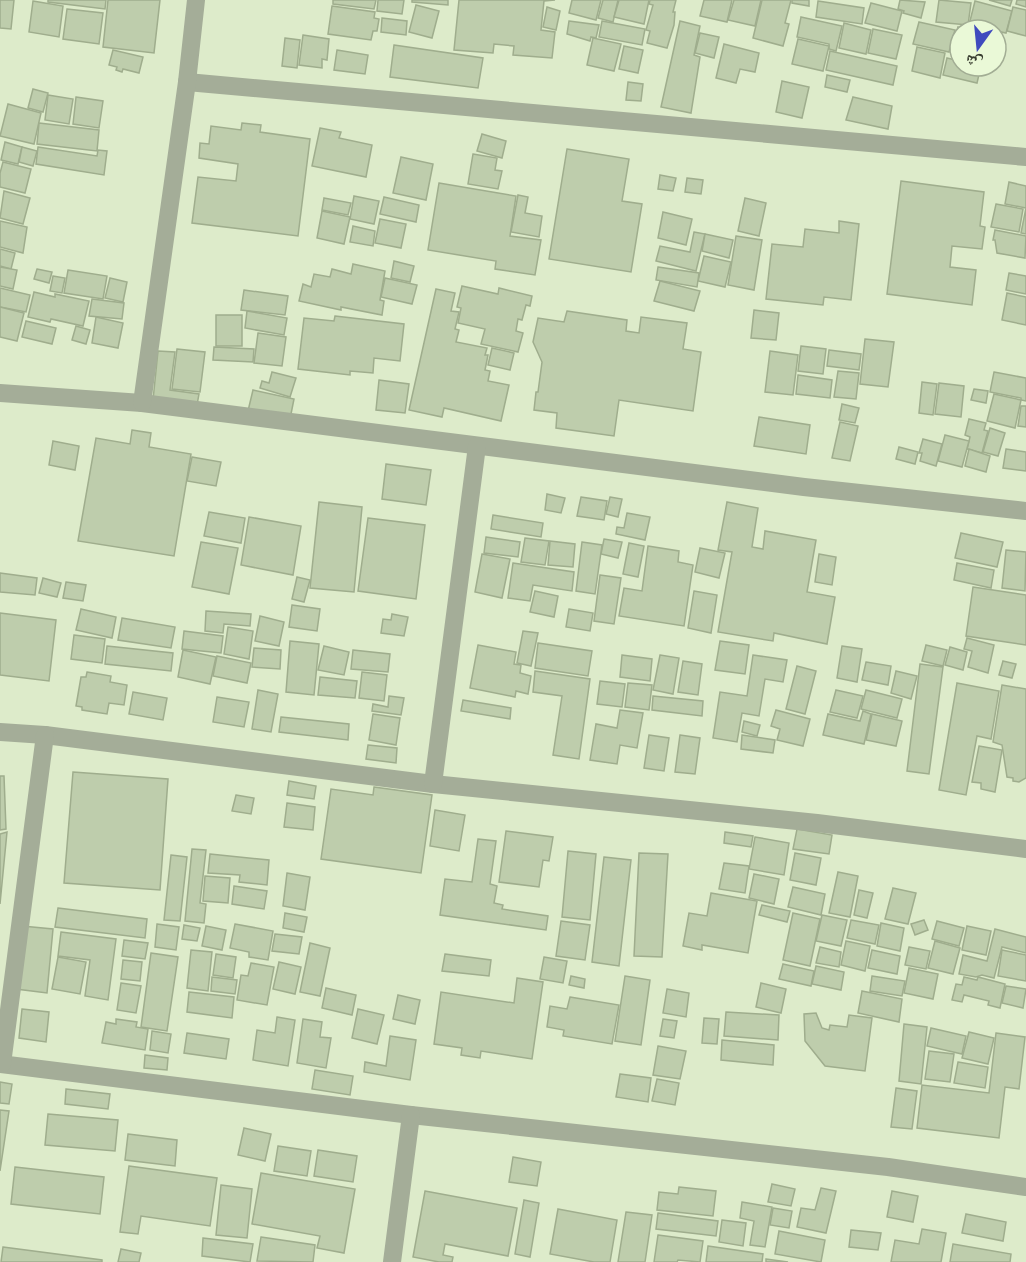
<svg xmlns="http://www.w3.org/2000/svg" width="1026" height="1262" font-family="Arial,'Noto Naskh Arabic',sans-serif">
<rect width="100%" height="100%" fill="#ddebca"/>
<g fill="#becdac" stroke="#9fad8d" stroke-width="1.5">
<path d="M0 0H14L11 29 0 28Z"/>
<path d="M48 0H106L105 9 48 2Z"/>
<path d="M108 0H160L154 53 103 47Z"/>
<path d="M333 0H376L374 9 333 4Z"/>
<path d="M378 0H404L402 14 377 11Z"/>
<path d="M412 0H448V5L412 2Z"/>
<path d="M459 0H555L544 1 541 30 555 32 552 58 513 55 514 46 494 44 493 53 454 50Z"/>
<path d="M572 0H601L596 20 569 13Z"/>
<path d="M603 0H618L613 22 598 18Z"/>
<path d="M619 0H649L644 24 614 17Z"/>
<path d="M650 0H676L673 12H675L674 25 667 48 647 43 650 31 646 30 653 5 649 4Z"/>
<path d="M704 0H732L727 22 700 16Z"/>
<path d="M734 0H761L755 26 728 20Z"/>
<path d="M762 0H791L785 23 789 24 783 46 753 38Z"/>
<path d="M792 0H809V6L792 3Z"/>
<path d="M900 0 925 2 921 18 903 13 904 11 898 9Z"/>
<path d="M939 0 971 3 968 25 936 22Z"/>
<path d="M989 0H1012L1010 6Z"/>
<path d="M1017 0H1026V7L1016 4Z"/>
<path d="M33 1 63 6 59 37 29 32Z"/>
<path d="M818 1 864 8 862 24 816 17Z"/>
<path d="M975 1 1012 11 1006 33 969 25Z"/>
<path d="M871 3 902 11 897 31 865 23Z"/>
<path d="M416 5 439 11 432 38 409 32Z"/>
<path d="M332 6 375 12 374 18 379 19 377 31H373L371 40 328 34Z"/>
<path d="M547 7 560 11 556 30 543 27Z"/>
<path d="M1013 7 1026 10V36L1007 31Z"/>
<path d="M67 9 103 13 99 44 63 39Z"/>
<path d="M801 17 842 26 836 51 829 49V44L797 37Z"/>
<path d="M382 18 407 21 406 35 381 32Z"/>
<path d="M569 21 599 25 596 38 591 37 590 41 567 34Z"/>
<path d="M602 21 645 29 642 45 599 37Z"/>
<path d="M680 21 700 26 694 55 700 57 691 113 661 107Z"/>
<path d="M919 22 955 30 949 52 913 44Z"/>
<path d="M844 23 871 30 866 54 839 48Z"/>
<path d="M958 27 972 30H960V56L951 54Z"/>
<path d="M873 29 902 35 896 59 868 53Z"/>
<path d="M700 33 719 37 714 58 695 53Z"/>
<path d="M303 35 329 39 327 60 322 59V68L299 65Z"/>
<path d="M285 38 300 40 297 68 282 66Z"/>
<path d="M593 38 621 44 614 71 587 65Z"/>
<path d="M798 39 829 46 823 71 792 64Z"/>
<path d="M724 44 759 53 755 72 740 69 736 83 716 78Z"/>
<path d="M394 45 483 58 478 88 390 77Z"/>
<path d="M624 46 643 50 638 73 619 69Z"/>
<path d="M917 47 945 53 940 78 912 71Z"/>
<path d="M113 50 143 57 139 73 123 69 122 72 116 70 117 67 109 65Z"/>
<path d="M337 50 368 55 365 74 334 70Z"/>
<path d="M830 51 897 66 893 85 826 70Z"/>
<path d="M947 58 960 61V66H981L977 83 943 75Z"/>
<path d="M827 75 850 80 847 92 825 87Z"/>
<path d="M782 81 809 87 802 118 776 112Z"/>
<path d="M628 82 643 84 641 101 626 100Z"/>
<path d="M33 89 48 93 43 112 28 108Z"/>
<path d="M48 95 73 99 69 124 45 120Z"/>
<path d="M76 97 103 101 99 128 73 124Z"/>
<path d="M853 97 892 106 888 129 846 120Z"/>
<path d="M8 104 41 113 34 144 0 136Z"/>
<path d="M39 123 99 130 97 151 37 144Z"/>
<path d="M242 123 261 125 260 132 310 139 298 236 192 223 198 177 236 181 238 164 199 158 200 143 209 144 211 126 241 130Z"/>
<path d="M320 128 341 132 339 138 372 145 366 177 312 166Z"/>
<path d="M482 134 506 141 502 158 477 151Z"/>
<path d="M5 142 22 147 18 164 1 160Z"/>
<path d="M22 147 37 151 33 166 19 162Z"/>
<path d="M38 147 97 156 98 150 107 151 104 175 36 164Z"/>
<path d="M567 149 629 159 622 201 642 204 631 272 549 259Z"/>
<path d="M473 154 497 158 495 170 502 171 498 189 468 184Z"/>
<path d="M401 157 433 164 426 200 393 193Z"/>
<path d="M3 162 31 169 25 193 0 187V173Z"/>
<path d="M660 175 676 178 673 191 658 189Z"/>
<path d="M687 178 703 180 701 194 685 192Z"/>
<path d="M901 181 984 192 980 226 985 227 982 249 952 246 950 267 976 270 972 305 887 294Z"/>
<path d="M1009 182 1026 186V234L1021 233 1026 208 1005 204Z"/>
<path d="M439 183 516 196 510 236 541 240 535 275 495 269 496 261 428 250Z"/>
<path d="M4 191 30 198 23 224 0 218Z"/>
<path d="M518 195 528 197 525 213 542 216 539 237 511 232Z"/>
<path d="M354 196 379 201 374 224 350 219Z"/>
<path d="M384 197 419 205 416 222 380 214Z"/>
<path d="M324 198 351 203 348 215 322 210Z"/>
<path d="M745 198 766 203 759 236 738 231Z"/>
<path d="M996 204 1023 209 1019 232 991 227Z"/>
<path d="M322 211 350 217 344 244 317 238Z"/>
<path d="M663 212 692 219 686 245 658 238Z"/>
<path d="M380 219 406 224 401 248 375 243Z"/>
<path d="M0 221 27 227 23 253 0 247Z"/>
<path d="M839 221 859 224 851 300 824 297 823 305 766 299 772 244 803 247 805 229 839 233Z"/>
<path d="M353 226 375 231 373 246 350 242Z"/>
<path d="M995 230 1026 236 1025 258 997 253 995 240H993Z"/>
<path d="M694 232 705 234 696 271 656 261 660 246 690 252Z"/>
<path d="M705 234 733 240 729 258 702 251Z"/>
<path d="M736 236 762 240 754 290 728 285Z"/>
<path d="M0 249 15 253 11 269 0 266Z"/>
<path d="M704 256 731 262 725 287 698 281Z"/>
<path d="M394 261 414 266 410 282 391 278Z"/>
<path d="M353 264 385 271 380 300 384 301 382 315 341 307V310L299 301 303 284 311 287 314 274 330 277 332 269 351 274Z"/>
<path d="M0 267 17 270 13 289 0 286Z"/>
<path d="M658 267 699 273 697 287 656 280Z"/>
<path d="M37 269 52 272 49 283 34 279Z"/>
<path d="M68 270 107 276 103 299 64 293Z"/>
<path d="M1009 273 1026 276V294L1006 290Z"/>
<path d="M53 276 65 278 62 293 50 291Z"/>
<path d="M110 278 127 282 123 302 105 298Z"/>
<path d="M385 278 417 285 412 304 381 297Z"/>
<path d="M660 281 700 291 694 311 654 301Z"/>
<path d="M462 286 498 294 499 288 532 296 530 306 526 305 522 320 518 319 516 331 523 333 518 352 481 344 485 329 458 323 461 308 457 307Z"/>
<path d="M0 288 30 295 26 312 0 307Z"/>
<path d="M436 289 455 293 451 311 459 312 455 329 459 330 456 342 487 348 485 355H488L485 370 490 371 488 381 509 385 501 421 444 408 442 417 409 410Z"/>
<path d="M244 290 288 296 285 315 241 310Z"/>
<path d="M34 292 55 297V294L89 301 83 326 51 319 50 322 28 317Z"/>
<path d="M1007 293 1026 297V325L1002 320Z"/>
<path d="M92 299 124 303 122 319 89 316Z"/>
<path d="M0 307 24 313 17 341 0 337Z"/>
<path d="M754 310 779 313 776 340 751 338Z"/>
<path d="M247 311 287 318 284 335 245 328Z"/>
<path d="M567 311 627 320 626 331 639 333 641 317 687 323 683 349 701 352 693 411 619 400 614 436 556 428 557 413 534 410 536 392H538L542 362 533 342 538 318 564 322Z"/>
<rect x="216" y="315" width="26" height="31"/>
<path d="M335 316 404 324 400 361 374 358 373 373 350 371V375L298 369 304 318 334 321Z"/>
<path d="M96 317 123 323 118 348 92 343Z"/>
<path d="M26 321 56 328 52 344 22 337Z"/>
<path d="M76 326 90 330 86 344 72 340Z"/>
<path d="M258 333 286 337 282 366 254 363Z"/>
<path d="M865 339 894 342 888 387 860 384Z"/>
<path d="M801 346 826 349 823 374 798 371Z"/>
<path d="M214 347 254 349 253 362 213 360Z"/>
<path d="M492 348 514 353 510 370 488 365Z"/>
<path d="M177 349 205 352 200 392 172 389Z"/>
<path d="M829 350 861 354 859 370 827 366Z"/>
<path d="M158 351 175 352 170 390 199 394 197 405 153 400Z"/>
<path d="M770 351 798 355 793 395 765 392Z"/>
<path d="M838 371 859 373 856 399 834 397Z"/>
<path d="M272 372 296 378 290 397 260 388 262 381 269 383Z"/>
<path d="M994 372 1026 378V401L1021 400V398L990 392Z"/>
<path d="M798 375 832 380 830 398 796 394Z"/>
<path d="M379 380 409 384 405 413 376 410Z"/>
<path d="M922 382 937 384 933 415 919 413Z"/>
<path d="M939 383 964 386 961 417 935 414Z"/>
<path d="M974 389 988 391 986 403 971 400Z"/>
<path d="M253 390 294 399 290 419 248 411Z"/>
<path d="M994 394 1021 400 1015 428 987 421Z"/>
<path d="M842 404 859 408 855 423 839 420Z"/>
<path d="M1021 406H1026V427L1018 426Z"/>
<path d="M759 417 810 425 806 454 754 446Z"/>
<path d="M969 419 986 423 984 430 988 431 982 453 967 449 970 437 965 435Z"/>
<path d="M840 422 858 426 850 461 832 458Z"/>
<path d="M990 428 1005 433 998 456 983 452Z"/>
<path d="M132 430 151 433 149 447 191 454 174 556 78 541 96 438 130 444Z"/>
<path d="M945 435 969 441 962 467 938 461Z"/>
<path d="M923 439 942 444 936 466 920 461 922 453H919Z"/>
<path d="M53 441 79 446 75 470 49 465Z"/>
<path d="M899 447 918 452 915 464 896 459Z"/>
<path d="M969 449 990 456 986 472 965 466Z"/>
<path d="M1006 449 1026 452V471L1003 468Z"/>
<path d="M192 457 221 462 216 486 187 481Z"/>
<path d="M386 464 431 470 426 505 382 499Z"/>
<path d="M547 494 565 498 561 513 545 510Z"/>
<path d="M581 497 607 501 604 520 577 516Z"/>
<path d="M610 497 622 499 618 517 606 514Z"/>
<path d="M319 502 362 507 354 592 310 588Z"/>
<path d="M727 502 758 508 752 547 763 549 765 531 816 540 807 592 835 597 827 644 774 633 773 641 718 632 732 552 718 550Z"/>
<path d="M209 512 245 518 241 543 204 536Z"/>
<path d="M627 513 650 517 645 540 616 534 617 527 624 528Z"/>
<path d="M493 515 543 523 541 537 491 529Z"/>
<path d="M249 517 301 526 293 575 241 565Z"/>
<path d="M368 518 425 525 416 599 358 591Z"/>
<path d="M961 533 1003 542 997 567 955 558Z"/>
<path d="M486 537 520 542 518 557 484 553Z"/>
<path d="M525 538 549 541 545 565 521 562Z"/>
<path d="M604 539 622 542 618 558 601 554Z"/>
<path d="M550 541 575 544 573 567 548 565Z"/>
<path d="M201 542 238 548 229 594 192 587Z"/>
<path d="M582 542 602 545 595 594 576 591Z"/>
<path d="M629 543 644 546 638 577 623 574Z"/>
<path d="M648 546 679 551 678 562 693 565 684 626 619 616 624 588 642 591Z"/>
<path d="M700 548 725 553 719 578 695 572Z"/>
<path d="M1006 550 1026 552 1025 591 1002 588Z"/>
<path d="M482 554 510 559 502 598 475 592Z"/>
<path d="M819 554 836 557 832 585 815 582Z"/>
<path d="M513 563 574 572 572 591 533 585 530 601 508 598Z"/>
<path d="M957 563 994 570 991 588 954 580Z"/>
<path d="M0 573 37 578 35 595 0 592Z"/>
<path d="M600 575 621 578 614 624 594 621Z"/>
<path d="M297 577 310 580 304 602 292 599Z"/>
<path d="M43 578 61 583 57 597 39 593Z"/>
<path d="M66 582 86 585 83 601 63 598Z"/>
<path d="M973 587 1026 595V645L966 636Z"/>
<path d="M535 591 558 596 554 617 530 612Z"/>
<path d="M694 591 717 595 711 633 688 628Z"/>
<path d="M292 605 320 609 317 631 289 627Z"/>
<path d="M81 609 116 617 112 638 76 630Z"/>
<path d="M569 609 593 613 590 631 566 627Z"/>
<path d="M206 611 251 614 250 626 224 624 223 633 205 631Z"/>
<path d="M0 613 56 620 49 681 0 675Z"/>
<path d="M392 614 408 617 404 636 381 633 383 619 391 620Z"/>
<path d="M260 616 284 622 279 646 255 641Z"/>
<path d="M122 618 175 627 171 648 118 640Z"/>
<path d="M228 627 253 631 249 659 224 654Z"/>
<path d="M184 631 223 636 221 653 182 649Z"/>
<path d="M523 631 538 633 531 666 517 663Z"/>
<path d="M74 635 105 639 102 663 71 659Z"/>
<path d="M967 638 994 645 988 673 968 667 972 651 964 649Z"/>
<path d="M290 641 319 644 314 695 286 692Z"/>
<path d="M720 641 749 645 745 674 715 670Z"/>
<path d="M538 643 592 651 588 676 535 668Z"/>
<path d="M478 645 516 652 514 664 521 665 520 673 531 676 528 694 516 691 515 697 470 688Z"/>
<path d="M926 645 947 650 943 666 922 661Z"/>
<path d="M107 646 173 653 171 671 105 664Z"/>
<path d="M324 646 349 652 344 675 318 670Z"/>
<path d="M842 646 862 649 857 682 837 678Z"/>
<path d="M950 647 967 652 963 670 945 665Z"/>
<path d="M254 648 281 650 280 669 252 667Z"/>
<path d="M183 650 216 657 210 684 178 677Z"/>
<path d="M353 650 390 654 388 672 351 669Z"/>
<path d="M622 655 652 659 650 681 620 677Z"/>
<path d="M660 655 679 658 673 694 653 690Z"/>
<path d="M753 655 787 660 783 682 765 679 759 716 742 713 737 742 713 738 720 692 747 696Z"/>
<path d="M217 656 251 663 247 683 213 676Z"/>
<path d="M683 661 702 664 698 695 678 692Z"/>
<path d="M1003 661 1016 664 1012 678 999 675Z"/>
<path d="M866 662 891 666 888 685 862 680Z"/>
<path d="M920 664 943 667 929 774 907 771Z"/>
<path d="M797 666 816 671 805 714 786 709Z"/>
<path d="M535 671 590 679 579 759 553 755 562 696 533 692Z"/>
<path d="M896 671 917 676 911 699 891 693Z"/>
<path d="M87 672 111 676 110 682 127 685 124 705 109 703 107 714 82 710V707L76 706 81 677H86Z"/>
<path d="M362 672 387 675 384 701 359 698Z"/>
<path d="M320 677 357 681 355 698 318 695Z"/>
<path d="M600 681 625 684 622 707 597 704Z"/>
<path d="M628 683 652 685 649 710 625 707Z"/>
<path d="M957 683 999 691 991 739 977 736 966 795 939 790Z"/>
<path d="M1002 685 1026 689V778L1019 782 1013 781V778L1007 777 1002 745 993 742Z"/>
<path d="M258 690 278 694 271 732 252 729Z"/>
<path d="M836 690 863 696 857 718 830 712Z"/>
<path d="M866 690 902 699 897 718 861 709Z"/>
<path d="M133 692 167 698 163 720 129 714Z"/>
<path d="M389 696 404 698 401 715 372 711 373 704 388 707Z"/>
<path d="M653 696 703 701 702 716 652 710Z"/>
<path d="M217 697 249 702 244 727 213 722Z"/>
<path d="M463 700 511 708 510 719 461 711Z"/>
<path d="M620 710 643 713 637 748 620 745 617 764 590 760 596 724 617 728Z"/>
<path d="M776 710 810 719 803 746 777 740 780 729 771 726Z"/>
<path d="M863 711 871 714 864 744 823 735 828 714 860 721Z"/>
<path d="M373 714 400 718 396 745 369 740Z"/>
<path d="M872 714 902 721 896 746 866 740Z"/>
<path d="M281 717 349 724 348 740 279 732Z"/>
<path d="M744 721 760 725 757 736 742 732Z"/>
<path d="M649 735 669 738 664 771 644 768Z"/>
<path d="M680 735 700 738 695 774 675 772Z"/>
<path d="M742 735 775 740 773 753 741 749Z"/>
<path d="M368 745 397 748 396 763 366 759Z"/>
<path d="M979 746 1002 750 995 792 981 789V783L972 782Z"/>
<path d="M73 772 168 779 160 890 64 883Z"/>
<path d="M0 776H4L6 829 0 830Z"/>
<path d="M289 781 316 786 314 799 287 795Z"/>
<path d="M374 787 432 795 421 873 321 859 331 789 373 795Z"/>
<path d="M236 795 254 798 251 814 232 811Z"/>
<path d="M287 803 315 807 313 830 284 827Z"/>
<path d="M435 810 465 815 459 851 430 846Z"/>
<path d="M797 829 832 835 829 854 793 849Z"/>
<path d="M506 831 553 837 549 861 543 860 539 887 499 882Z"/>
<path d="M7 832 0 904V834Z"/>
<path d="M725 832 753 836 751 847 724 843Z"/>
<path d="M755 837 789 843 784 875 749 869Z"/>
<path d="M478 839 496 841 490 884 497 886 494 903 503 905 502 909 548 916 546 930 440 915 445 879 472 882Z"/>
<path d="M192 849 206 850 200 903 206 904 204 923 185 921Z"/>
<path d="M568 851 596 854 590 920 562 917Z"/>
<path d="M639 853 668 854 662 957 634 956Z"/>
<path d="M795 853 821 858 816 885 790 880Z"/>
<path d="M210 854 269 860 267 885 239 882 240 875 208 873Z"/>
<path d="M171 855 187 857 180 921 164 920Z"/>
<path d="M604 857 631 860 619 966 592 962Z"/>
<path d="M724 863 749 866 745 893 719 889Z"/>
<path d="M838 872 858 876 850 917 829 913Z"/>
<path d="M287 873 310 877 305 910 283 906Z"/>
<path d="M754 874 779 879 774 904 749 898Z"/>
<path d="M205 876 230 878 228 903 203 901Z"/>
<path d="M234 886 267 891 264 909 232 904Z"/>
<path d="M793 887 825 894 821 915 788 907Z"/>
<path d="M893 888 916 893 908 924 885 919Z"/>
<path d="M859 890 873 893 867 918 854 915Z"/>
<path d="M711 893 757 901 748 953 702 945V950L683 946 689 913 707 916Z"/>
<path d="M762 905 790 911 787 922 759 915Z"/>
<path d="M58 908 147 919 145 938 55 927Z"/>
<path d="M285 913 307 917 304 932 283 928Z"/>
<path d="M793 913 820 919 810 966 783 960Z"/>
<path d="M822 915 847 920 841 946 816 941Z"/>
<path d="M851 920 879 925 875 944 847 938Z"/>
<path d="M924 920 928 930 915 935 911 924Z"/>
<path d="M561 921 590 925 585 960 556 956Z"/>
<path d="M937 921 964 928 959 946 932 939Z"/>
<path d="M881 923 904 928 900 951 877 946Z"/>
<path d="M157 924 179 927 176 950 155 947Z"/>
<path d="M235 924 273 931 268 960 249 957V952L230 948Z"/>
<path d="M184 925 200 928 197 941 182 939Z"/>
<path d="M22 926 53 929 47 993 16 989Z"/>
<path d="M206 926 226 930 222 950 202 946Z"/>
<path d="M967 926 991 931 986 955 962 950Z"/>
<path d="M995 929 1026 937V953L1002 947 994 978 982 975 976 977 959 974 963 955 987 961Z"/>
<path d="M61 932 116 939 108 1000 85 996 90 960 58 956Z"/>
<path d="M275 934 302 937 299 954 272 951Z"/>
<path d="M124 940 148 943 145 959 122 956Z"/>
<path d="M846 941 870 946 865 971 841 965Z"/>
<path d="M935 941 960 948 953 974 928 968Z"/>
<path d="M310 943 330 948 320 996 300 992Z"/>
<path d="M820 947 841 952 839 967 816 963Z"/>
<path d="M909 947 930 951 926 969 905 965Z"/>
<path d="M191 950 212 952 208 991 187 988Z"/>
<path d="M872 950 900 956 897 974 868 968Z"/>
<path d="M1002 950 1026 955V981L998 976Z"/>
<path d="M151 953 178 957 167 1031 141 1027Z"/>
<path d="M216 954 236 957 233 978 213 975Z"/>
<path d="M445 954 491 960 489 976 442 971Z"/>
<path d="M58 957 86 962 80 994 52 989Z"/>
<path d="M544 957 567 961 563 983 540 979Z"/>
<path d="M123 960 142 962 140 981 121 979Z"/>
<path d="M279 962 301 967 295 994 273 989Z"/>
<path d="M251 963 274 967 267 1005 237 1000 241 975 248 976Z"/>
<path d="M783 964 814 971 811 986 779 979Z"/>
<path d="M816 966 844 972 841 990 812 984Z"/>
<path d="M909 968 938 974 933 999 904 993Z"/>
<path d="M571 976 585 979 584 988 569 985Z"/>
<path d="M625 976 650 980 641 1045 615 1041Z"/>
<path d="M872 976 905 981 902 996 870 991Z"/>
<path d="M212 977 237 980 235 994 211 991Z"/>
<path d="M964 977 977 980 978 977 1005 984 1000 1008 988 1005 989 1001 964 995 962 1002 952 1000 956 984 962 985Z"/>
<path d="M517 978 543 982 532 1059 481 1051 480 1058 461 1055 462 1048 434 1044 441 992 514 1003Z"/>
<path d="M121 983 141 986 136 1013 117 1010Z"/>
<path d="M761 983 786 989 781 1013 756 1007Z"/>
<path d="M1006 986 1026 989 1023 1008 1002 1003Z"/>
<path d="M326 988 356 995 352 1015 322 1008Z"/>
<path d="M667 989 689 993 686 1017 663 1013Z"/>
<path d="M862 991 902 999 899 1022 858 1013Z"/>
<path d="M189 992 234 997 232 1018 187 1012Z"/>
<path d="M398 995 420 1000 415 1024 393 1019Z"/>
<path d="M570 997 619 1005 612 1044 563 1036 564 1030 547 1027 550 1006 567 1009Z"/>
<path d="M22 1009 49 1012 46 1042 19 1038Z"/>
<path d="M358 1009 384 1015 377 1044 352 1038Z"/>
<path d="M726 1012 779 1015 778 1040 724 1036Z"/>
<path d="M816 1013 822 1028 829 1030 830 1025 847 1027 849 1015 872 1018 865 1071 825 1066 805 1041 804 1014Z"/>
<path d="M277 1017 295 1020 288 1066 253 1060 257 1030 275 1033Z"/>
<path d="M704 1018 719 1019 717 1044 702 1043Z"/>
<path d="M116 1019 137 1022 136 1027 148 1029 145 1050 102 1043 106 1022 116 1024Z"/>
<path d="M303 1019 322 1022 320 1037 331 1038 326 1068 297 1063Z"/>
<path d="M663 1019 677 1021 674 1038 660 1036Z"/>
<path d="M904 1024 927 1027 921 1084 899 1081Z"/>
<path d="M931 1028 966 1036 962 1054 927 1046Z"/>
<path d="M152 1031 171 1034 168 1053 150 1050Z"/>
<path d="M969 1032 994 1038 988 1064 962 1058Z"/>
<path d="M187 1033 229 1039 226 1059 184 1053Z"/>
<path d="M996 1033 1025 1037 1019 1089 1005 1087 999 1138 917 1128 922 1085 989 1093Z"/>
<path d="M390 1036 416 1040 410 1080 364 1072 365 1062 386 1066Z"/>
<path d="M722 1040 774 1045 773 1065 721 1060Z"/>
<path d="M658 1046 686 1051 680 1079 653 1075Z"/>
<path d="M929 1051 954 1054 950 1082 925 1079Z"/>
<path d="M145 1055 168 1058 167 1070 144 1068Z"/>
<path d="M958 1062 988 1067 985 1088 954 1083Z"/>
<path d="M315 1070 353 1076 350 1095 312 1089Z"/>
<path d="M620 1074 651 1078 648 1102 616 1097Z"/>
<path d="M657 1079 679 1083 675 1105 652 1101Z"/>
<path d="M0 1082 12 1084 9 1104 0 1103Z"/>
<path d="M896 1088 917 1091 912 1129 891 1127Z"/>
<path d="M66 1089 110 1094 108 1109 65 1104Z"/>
<path d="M0 1110 9 1111 0 1171Z"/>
<path d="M48 1114 118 1120 115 1151 45 1145Z"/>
<path d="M244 1128 271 1134 265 1161 238 1155Z"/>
<path d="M128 1134 177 1140 175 1166 125 1160Z"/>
<path d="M278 1146 311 1151 307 1176 274 1171Z"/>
<path d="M318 1150 357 1156 353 1182 314 1176Z"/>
<path d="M513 1157 541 1162 537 1186 509 1182Z"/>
<path d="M129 1166 217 1178 210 1226 141 1216 138 1234 120 1232Z"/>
<path d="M15 1167 104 1177 100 1214 11 1204Z"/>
<path d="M261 1173 355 1189 344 1253 317 1248 320 1236 252 1224Z"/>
<path d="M772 1184 795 1189 791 1206 768 1202Z"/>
<path d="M221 1185 252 1189 247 1238 216 1235Z"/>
<path d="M679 1187 716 1191 713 1216 657 1210 659 1192 678 1194Z"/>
<path d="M821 1188 836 1191 826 1233 797 1227 801 1208 815 1210Z"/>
<path d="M425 1191 517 1208 508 1256 445 1244 443 1255 453 1257 452 1262H439L413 1257Z"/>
<path d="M892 1191 918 1196 913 1222 887 1217Z"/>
<path d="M524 1200 539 1203 530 1257 515 1254Z"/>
<path d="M742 1202 772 1207 765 1247 750 1245 754 1221 740 1218Z"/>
<path d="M773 1208 792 1211 789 1228 770 1225Z"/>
<path d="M558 1209 617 1220 610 1262H594L550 1254Z"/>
<path d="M626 1212 652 1215 645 1262H618Z"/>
<path d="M658 1213 718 1221 716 1236 656 1229Z"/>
<path d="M966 1214 1006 1222 1003 1241 962 1233Z"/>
<path d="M722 1220 746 1223 743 1246 719 1242Z"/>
<path d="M922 1229 946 1233 941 1262H891L895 1240 919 1244Z"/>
<path d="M851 1230 881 1233 878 1250 849 1247Z"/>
<path d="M779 1231 825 1240 821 1262 775 1254Z"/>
<path d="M658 1235 703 1241 700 1262 678 1260 677 1262H654Z"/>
<path d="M261 1237 315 1245 313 1262 257 1261Z"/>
<path d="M203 1238 253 1244 250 1262 202 1256Z"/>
<path d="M953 1244 1011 1254 1010 1262H950Z"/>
<path d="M708 1246 763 1254 762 1262H706Z"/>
<path d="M3 1247 102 1260V1262H1Z"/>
<path d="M121 1249 141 1253 139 1262H118Z"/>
<path d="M766 1259 788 1262H766Z"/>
</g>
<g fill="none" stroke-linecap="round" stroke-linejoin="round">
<g stroke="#a4ad98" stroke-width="18">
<path d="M187 82 1026 157"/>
<path d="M0 393 142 403 804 487 1026 511"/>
<path d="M142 403 187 82 196 0"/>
<path d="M0 732 45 735 433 784 817 823 1026 849"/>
<path d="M433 784 477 446"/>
<path d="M0 1064 411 1115 888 1167 1026 1187"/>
<path d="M2 1064 45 735"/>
<path d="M392 1262 411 1115"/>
</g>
</g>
<g transform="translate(978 48) rotate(195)"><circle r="28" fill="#eaf9d7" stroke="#a2ad94" stroke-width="1.5"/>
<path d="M0-4.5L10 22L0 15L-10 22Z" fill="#3f4abe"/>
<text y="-9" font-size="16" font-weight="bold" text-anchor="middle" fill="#373c2f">ش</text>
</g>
</svg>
